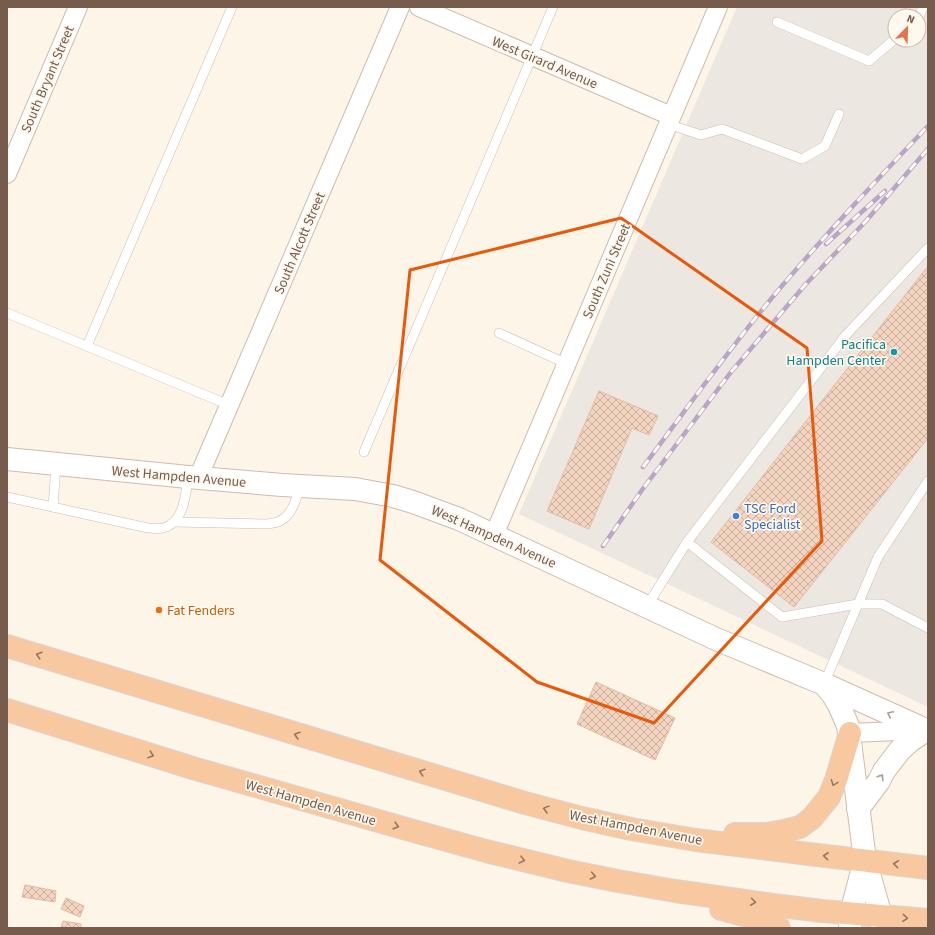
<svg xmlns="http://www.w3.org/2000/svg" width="935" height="935" font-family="'Source Sans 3',sans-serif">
<defs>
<pattern id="building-cross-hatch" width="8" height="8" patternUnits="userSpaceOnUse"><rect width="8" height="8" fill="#f2d4c0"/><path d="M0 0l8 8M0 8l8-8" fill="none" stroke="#c9af9e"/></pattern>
</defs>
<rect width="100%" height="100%" fill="#fcf5e8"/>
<path fill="#ede7e1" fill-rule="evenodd" d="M737 7H928V707L519 514ZM895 16H919V40H895Z"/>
<g fill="url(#building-cross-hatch)" stroke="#e4baa0">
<path d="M928 266V438L794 607 711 542Z"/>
<path d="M599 391 658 416 649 435 632 428 589 529 547 511Z"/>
<path d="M596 682 675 718 655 760 577 724Z"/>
<path d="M25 885 56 891 55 902 22 897Z"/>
<path d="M66 898 84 906 80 917 61 909Z"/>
<path d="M63 921 81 924V928H61Z"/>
</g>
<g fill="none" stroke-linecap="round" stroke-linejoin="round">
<defs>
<g id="service">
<path d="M919 17 923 7"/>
<path d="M777 22 869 61 895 39"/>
<path d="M668 124 701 135 722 129 802 159 825 146 839 114"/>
<path d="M7 313 229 405"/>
<path d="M499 333 567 364"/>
<path d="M87 346 232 7"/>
<path d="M364 452 553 7"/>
<path d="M7 497 148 528C152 528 159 529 163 528 184 523 186 494 188 477"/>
<path d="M53 507 56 464"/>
<path d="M175 522 267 524C271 523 277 523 280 521 293 514 296 499 300 486"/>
<path d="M687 542 782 617 858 604H882L928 628"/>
<path d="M647 606 687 542 846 335 928 248"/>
<path d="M824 684 878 557 928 481"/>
</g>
<g id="minor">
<path d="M419 7 671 116"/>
<path d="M7 174 78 7"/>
<path d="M198 478 400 7"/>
<path d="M494 535 718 7"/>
<path d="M850 733 925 730"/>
</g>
<g id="tertiary">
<path d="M7 459 188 477 282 485 355 489 393 496 413 502 459 519 716 639 824 684 926 730"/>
<path d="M824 684 833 695 839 705 848 726 865 860 881 916 882 928"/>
<path d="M858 809 879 781 884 771 900 750 910 741 926 730"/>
<path d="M850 928 851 913 865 860"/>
</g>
<g id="trunk">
<path d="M7 646 439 777 525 803 582 818 631 829 696 840 809 854 928 868"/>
<path d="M7 710 196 769 403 828 486 851 568 871 618 881 675 891 773 905 822 911 928 920"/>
<path d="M735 834H766L784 831 800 827 812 818 829 797 836 780 850 733"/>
<path d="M721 909 747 916 779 928"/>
</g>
</defs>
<use href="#service" stroke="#cebcae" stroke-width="10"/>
<use href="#minor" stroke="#cebcae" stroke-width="20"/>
<use href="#tertiary" stroke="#cebcae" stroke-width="24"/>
<use href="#trunk" stroke="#dcd4d0" stroke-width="24"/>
<use href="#service" stroke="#fff" stroke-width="9"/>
<use href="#minor" stroke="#fff" stroke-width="18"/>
<use href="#tertiary" stroke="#fff" stroke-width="22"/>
<use href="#trunk" stroke="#f8c8a0" stroke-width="22"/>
<defs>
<g id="rail">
<path d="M826 244 885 191"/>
<path d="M643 467C685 411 726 353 771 299 821 239 874 183 928 126"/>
<path d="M603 546 642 490 731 372 805 285 866 221 920 158 928 149"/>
</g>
</defs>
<use href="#rail" stroke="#b8a5c7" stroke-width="4.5"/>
<use href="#rail" stroke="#fff8ee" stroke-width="3" stroke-dasharray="9" stroke-linecap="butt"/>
</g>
<defs><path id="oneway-chevron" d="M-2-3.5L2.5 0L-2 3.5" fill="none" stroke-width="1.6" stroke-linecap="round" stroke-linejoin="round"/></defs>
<g stroke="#977661">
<use href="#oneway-chevron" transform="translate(39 655) rotate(-163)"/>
<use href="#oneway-chevron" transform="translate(297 735) rotate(-163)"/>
<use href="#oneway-chevron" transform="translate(151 755) rotate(18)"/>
<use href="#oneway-chevron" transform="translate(422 772) rotate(-163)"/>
<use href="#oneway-chevron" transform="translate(834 783) rotate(111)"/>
<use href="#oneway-chevron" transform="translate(546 809) rotate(-165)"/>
<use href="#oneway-chevron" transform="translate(396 826) rotate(16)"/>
<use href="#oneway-chevron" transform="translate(826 856) rotate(-174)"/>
<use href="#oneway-chevron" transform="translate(522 860) rotate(14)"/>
<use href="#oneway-chevron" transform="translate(896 864) rotate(-174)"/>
<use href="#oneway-chevron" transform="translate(593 876) rotate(11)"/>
<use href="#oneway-chevron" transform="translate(753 902) rotate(8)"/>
<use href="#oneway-chevron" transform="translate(905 918) rotate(5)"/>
</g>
<g stroke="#ad9d94">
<use href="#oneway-chevron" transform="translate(890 714) rotate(-155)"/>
<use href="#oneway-chevron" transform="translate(881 777) rotate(-58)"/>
</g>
<path fill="none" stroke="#e8590c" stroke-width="3" stroke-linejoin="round" d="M621 218 807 348 822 541 654 723 537 682 380 560 410 270Z"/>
<circle fill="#0f9aa8" stroke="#fff8ee" stroke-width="1.5" cx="894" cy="352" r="4"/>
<circle fill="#3f7fe0" stroke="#fff8ee" stroke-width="1.5" cx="736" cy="516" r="4"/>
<circle fill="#e8710a" stroke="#fff8ee" stroke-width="1.5" cx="159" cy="610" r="4"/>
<g text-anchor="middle" stroke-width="3.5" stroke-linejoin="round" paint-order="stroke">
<g font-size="14" fill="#775b4c" stroke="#fff8ee">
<text transform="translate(545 62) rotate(23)" y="5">West Girard Avenue</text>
<text transform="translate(47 79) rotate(-67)" y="5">South Bryant Street</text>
<text transform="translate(299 243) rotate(-67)" y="5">South Alcott Street</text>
<text transform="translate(606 271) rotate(-67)" y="5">South Zuni Street</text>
<text transform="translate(179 476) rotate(5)" y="5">West Hampden Avenue</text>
<text transform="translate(494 536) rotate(24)" y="5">West Hampden Avenue</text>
<text transform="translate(311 802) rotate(16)" y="5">West Hampden Avenue</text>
<text transform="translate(636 827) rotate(11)" y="5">West Hampden Avenue</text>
</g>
<g font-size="14" fill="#0d838f" stroke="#fff8ee" text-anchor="end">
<text x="886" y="349">Pacifica<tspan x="886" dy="16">Hampden Center</tspan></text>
</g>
<g font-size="14" fill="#366cbe" stroke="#fff8ee" text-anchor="start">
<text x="744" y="513">TSC Ford<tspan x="744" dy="16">Specialist</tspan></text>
</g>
<g font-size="14" fill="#c56008" stroke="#fff8ee" text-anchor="start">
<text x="167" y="615">Fat Fenders</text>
</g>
</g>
<rect width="935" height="935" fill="none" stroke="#775b4c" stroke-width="16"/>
<g transform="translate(907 28) rotate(23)"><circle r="19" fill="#fff8ee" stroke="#c9b9ad"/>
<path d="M0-3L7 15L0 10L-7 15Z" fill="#e5714f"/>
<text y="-6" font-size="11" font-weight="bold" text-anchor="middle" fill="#775b4c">N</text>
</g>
</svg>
